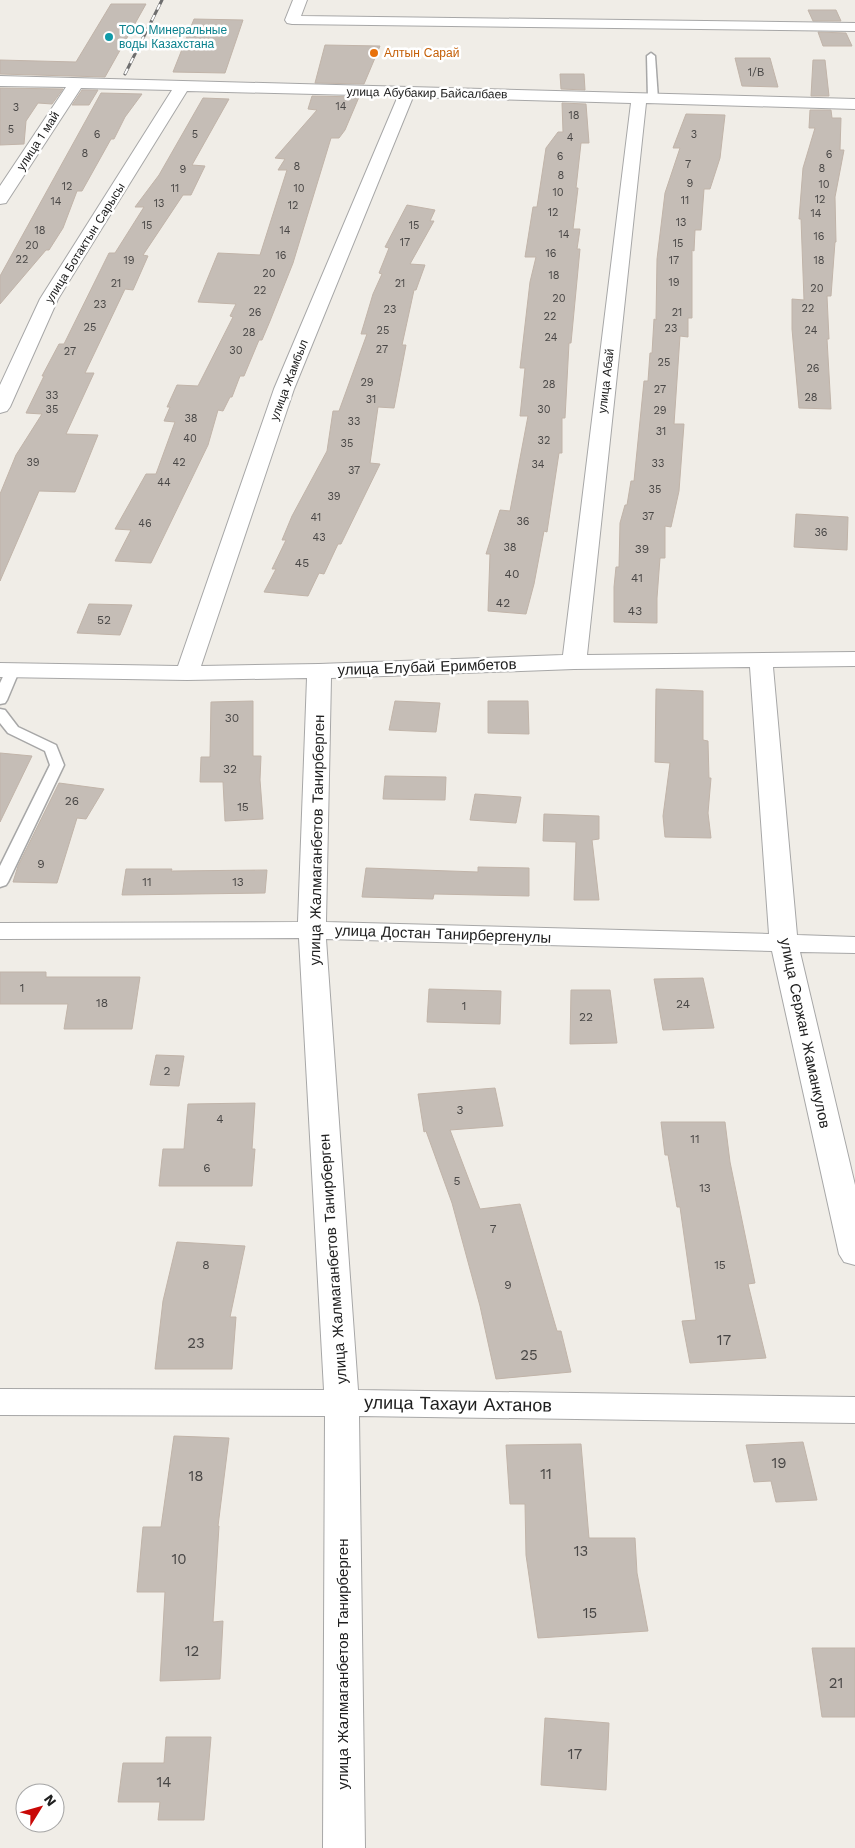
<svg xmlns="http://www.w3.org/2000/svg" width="855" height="1848" font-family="'Work Sans',sans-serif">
<rect width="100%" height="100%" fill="#f0ede7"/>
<g fill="#c5bdb6" stroke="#c1b4a9">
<path d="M111 4H146L105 77 0 74V60L76 62Z"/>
<path d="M808 10H836L841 21H813Z"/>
<path d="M194 19 243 20 225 73 173 72Z"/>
<path d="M818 32 846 33 852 46H823Z"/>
<path d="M325 45 380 46 364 84 315 83Z"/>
<path d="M735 58H770L778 87 742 86Z"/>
<path d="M813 60H825L829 96H811Z"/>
<path d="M560 74H584L585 90 561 89Z"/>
<path d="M0 88 63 89 52 104 38 103 26 121 24 144 0 145Z"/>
<path d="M82 90H98L89 105H72Z"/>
<path d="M101 93 142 94 125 117 114 139H111L82 191H77L63 228 49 250H46L0 304V276Z"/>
<path d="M312 96 359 97 345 130 339 138H331L293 263 270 321 262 340H259L244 376H240L232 397H230L223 411 218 410 208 445 151 563 115 561 131 530 115 529 146 474H156L175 422 164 421 170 407H167L177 385 198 386 233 317 230 316 236 304 198 302 218 253 260 255 287 170H278L285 159 275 158 317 110 308 109Z"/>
<path d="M203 98 229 99 192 165 205 166 191 195H183L143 255 148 256 133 290 125 289 85 373H94L66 434 98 435 75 492 39 491 0 581V494L16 455 42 414 26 413 44 376H42L59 344H64L109 253H115L144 207H135L159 175Z"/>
<path d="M562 103 586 104 589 143H581L576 188H578L573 229H580L577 249H580L571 343H569L565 418H562V453H559L547 532 544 531 534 584 526 614 488 611 490 554H486L500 510 510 511 528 416H520L525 368H520L530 282 536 257H525L533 207H537L546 148 558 132H563Z"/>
<path d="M810 110H831L832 118H841L840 150H844L835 197 836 242H835L831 296H827L829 339H827L831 409 799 408 792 329V299L804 300 801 219H799L803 168 815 128H809Z"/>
<path d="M686 114 725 115 720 158 710 189H704L701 230H695L694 251 692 250V318H688V337L680 336 674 424H684L679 491 671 527 665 526V558H660L657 598V623L614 622V587L616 567H619L620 523 625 505H627L631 481H634L644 381H648L650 353H652L654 319 656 320 657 259 665 193 680 148H673Z"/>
<path d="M407 205 435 210 430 221H434L410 264 425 265 416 290H414L402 345H406L394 408 378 407 370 463 380 464 341 544H338L324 574 319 573 308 596 264 592 276 569H272L286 540H282L292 516 327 451 333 411H339L367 334H361L373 294 382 274 379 273 389 248 385 247Z"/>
<path d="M796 514 848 517 847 550 794 547Z"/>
<path d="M89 604 132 605 120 635 77 633Z"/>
<path d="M656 689 703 691V740L708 741 709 778H711L708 813 711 838 665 837 663 816 670 763 655 762Z"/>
<path d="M253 701V756H261L260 780 263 819 225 821 223 782H200L201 757H210L211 702Z"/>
<path d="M395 701 440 703 436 732 389 730Z"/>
<path d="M488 701H528L529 734 488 733Z"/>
<path d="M0 753 32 756 0 822Z"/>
<path d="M385 776 446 777 445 800 383 799Z"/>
<path d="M59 783 104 789 86 819 77 818 57 883 13 882 18 866Z"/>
<path d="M475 794 521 797 516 823 470 820Z"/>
<path d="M544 814 599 816V839L592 840 599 900H574L576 842 543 841Z"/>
<path d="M478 867 529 868V896L434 894 433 899 362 897 366 868 478 872Z"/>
<path d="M126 869H172L171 871 267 870 265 893 122 895Z"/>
<path d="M0 972H46V977H140L132 1029H64L68 1004H0Z"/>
<path d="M703 978 714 1028 663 1030 654 979Z"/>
<path d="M429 989 501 991 500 1024 427 1022Z"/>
<path d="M571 990H610L617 1043 570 1044Z"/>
<path d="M156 1055 184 1056 179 1086 150 1085Z"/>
<path d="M495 1088 503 1126 450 1130 480 1209 520 1204 557 1331H561L571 1372 496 1379 480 1306 452 1203 426 1131 424 1132 418 1094Z"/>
<path d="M255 1103 252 1149H255L252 1186H159L163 1149H184L188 1104Z"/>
<path d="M661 1122H725L730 1162 755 1283 748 1284 766 1358 690 1363 682 1321 696 1320 680 1207H677L668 1155H665Z"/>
<path d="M177 1242 245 1246 230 1317H236L232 1369H155L163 1301Z"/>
<path d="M174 1436 229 1438 218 1526H219L213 1622 223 1621 220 1679 160 1681 165 1592H137L143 1527H161Z"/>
<path d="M803 1442 817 1500 776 1502 771 1481 754 1482 746 1445Z"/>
<path d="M581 1444 589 1538H635L637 1573 648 1631 538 1638 526 1555 525 1504H510L506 1445Z"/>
<path d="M812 1648H855V1717H822Z"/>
<path d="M545 1718 609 1723 606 1790 541 1785Z"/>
<path d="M166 1737H211L204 1820H158L160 1802H118L123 1763H164Z"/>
</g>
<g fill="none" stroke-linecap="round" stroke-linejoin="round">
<defs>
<g id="service">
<path d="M651 53 655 56 658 99 653 102 648 99 647 56Z"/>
<path d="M13 665 20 669 7 700 5 703 0 704V683L8 666Z"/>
<path d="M0 709 5 710 18 727 56 745 64 765 8 882 6 885 0 887V866L50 765 45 751 8 733 0 723Z"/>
</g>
<g id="minor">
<path d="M293 0H307L301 16 855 23V31L292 24 287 23 285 20Z"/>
<path d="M0 76 855 99V109L646 103 587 655 855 652V666L773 667 797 935 855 937V953L800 952 855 1185V1265L844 1262 839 1254 772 951 326 939 358 1390 855 1397V1423L359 1416 365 1848H323L325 1416 0 1415V1389L324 1390 299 938 0 939V923L298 922 307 678 187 680 0 677V663L178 666 274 389 398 96 187 91 58 299 10 407 7 411 0 413V385L40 299 172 90 81 88 6 203 0 204V186L66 87 0 86ZM413 97 631 103 563 655 319 664 201 666 294 389ZM750 667 769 934 326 922 331 678 574 669Z"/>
</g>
</defs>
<use href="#service" stroke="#a7a7a7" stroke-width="3"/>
<use href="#minor" stroke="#a7a7a7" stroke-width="2"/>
<use href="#service" fill="#fff" fill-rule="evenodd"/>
<use href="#minor" fill="#fff" fill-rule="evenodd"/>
<defs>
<path id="rail" d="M125 74 162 0"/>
</defs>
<use href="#rail" stroke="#6e6e6e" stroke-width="3"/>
<use href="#rail" stroke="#fff" stroke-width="2" stroke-dasharray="6" stroke-linecap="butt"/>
</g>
<circle fill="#0f9aa8" stroke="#fff" stroke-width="2" cx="109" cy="37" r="5"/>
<circle fill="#e8710a" stroke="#fff" stroke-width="2" cx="374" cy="53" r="5"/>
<g text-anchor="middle" stroke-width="5" stroke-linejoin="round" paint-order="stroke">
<g font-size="11" fill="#494746">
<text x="756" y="76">1/В</text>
<text x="341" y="110">14</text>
<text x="16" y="111">3</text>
<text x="574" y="119">18</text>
<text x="11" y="133">5</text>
<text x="97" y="138">6</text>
<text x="195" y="138">5</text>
<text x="694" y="138">3</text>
<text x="570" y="141">4</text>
<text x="85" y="157">8</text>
<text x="829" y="158">6</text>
<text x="560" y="160">6</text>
<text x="688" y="168">7</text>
<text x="297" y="170">8</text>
<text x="822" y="172">8</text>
<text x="183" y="173">9</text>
<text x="561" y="179">8</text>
<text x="690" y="187">9</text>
<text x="824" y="188">10</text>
<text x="67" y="190">12</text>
<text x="175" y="192">11</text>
<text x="299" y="192">10</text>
<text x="558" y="196">10</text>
<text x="820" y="203">12</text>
<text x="685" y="204">11</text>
<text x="56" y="205">14</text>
<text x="159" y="207">13</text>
<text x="293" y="209">12</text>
<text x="553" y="216">12</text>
<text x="816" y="217">14</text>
<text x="681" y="226">13</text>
<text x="147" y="229">15</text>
<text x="414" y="229">15</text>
<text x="40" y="234">18</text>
<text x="285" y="234">14</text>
<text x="564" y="238">14</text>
<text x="819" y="240">16</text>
<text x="405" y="246">17</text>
<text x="678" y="247">15</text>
<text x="32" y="249">20</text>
<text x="551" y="257">16</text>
<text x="281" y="259">16</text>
<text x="22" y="263">22</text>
<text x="129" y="264">19</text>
<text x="674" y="264">17</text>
<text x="819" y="264">18</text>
<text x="269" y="277">20</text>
<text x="554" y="279">18</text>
<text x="674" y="286">19</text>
<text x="116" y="287">21</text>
<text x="400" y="287">21</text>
<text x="817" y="292">20</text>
<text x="260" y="294">22</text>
<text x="559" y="302">20</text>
<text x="100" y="308">23</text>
<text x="808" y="312">22</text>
<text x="390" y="313">23</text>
<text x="255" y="316">26</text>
<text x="677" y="316">21</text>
<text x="550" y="320">22</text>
<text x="90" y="331">25</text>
<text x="671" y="332">23</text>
<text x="383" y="334">25</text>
<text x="811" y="334">24</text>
<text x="249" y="336">28</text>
<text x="551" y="341">24</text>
<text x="382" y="353">27</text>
<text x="236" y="354">30</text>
<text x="70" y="355">27</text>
<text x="664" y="366">25</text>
<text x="813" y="372">26</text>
<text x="367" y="386">29</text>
<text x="549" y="388">28</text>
<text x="660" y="393">27</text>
<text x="52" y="399">33</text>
<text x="811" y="401">28</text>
<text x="371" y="403">31</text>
<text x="52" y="413">35</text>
<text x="544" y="413">30</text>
<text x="660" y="414">29</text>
<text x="191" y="422">38</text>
<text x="354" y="425">33</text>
<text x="661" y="435">31</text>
<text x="190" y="442">40</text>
<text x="544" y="444">32</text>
<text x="347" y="447">35</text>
<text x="33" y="466">39</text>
<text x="179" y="466">42</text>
<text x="658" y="467">33</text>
<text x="538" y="468">34</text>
<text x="354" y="474">37</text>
<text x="164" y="486">44</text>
<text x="655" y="493">35</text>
<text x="334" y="500">39</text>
<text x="648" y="520">37</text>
<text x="316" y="521">41</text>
<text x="523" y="525">36</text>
<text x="145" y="527">46</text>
<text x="821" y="536">36</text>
<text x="319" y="541">43</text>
<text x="510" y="551">38</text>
</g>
<g font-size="12" fill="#0d838f" stroke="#fff" text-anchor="start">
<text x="119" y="34">ТОО Минеральные<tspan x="119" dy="14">воды Казахстана</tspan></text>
</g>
<g font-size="12" fill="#c56008" stroke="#fff" text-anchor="start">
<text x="384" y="57">Алтын Сарай</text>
</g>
<g font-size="12" fill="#202020" stroke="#fff">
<text transform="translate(427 93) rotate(1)" y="4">улица Абубакир Байсалбаев</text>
<text transform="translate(38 141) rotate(-57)" y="4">улица 1 май</text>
<text transform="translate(85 243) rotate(-58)" y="4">улица Ботактын Сарысы</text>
<text transform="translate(289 380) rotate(-69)" y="4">улица Жамбыл</text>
<text transform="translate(606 381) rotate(-83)" y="4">улица Абай</text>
</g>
<g font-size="12" fill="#494746">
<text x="642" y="553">39</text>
<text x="302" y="567">45</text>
<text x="512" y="578">40</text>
<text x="637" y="582">41</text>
<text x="503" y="607">42</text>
<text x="635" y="615">43</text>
<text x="104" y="624">52</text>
<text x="232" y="722">30</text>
<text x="230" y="773">32</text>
<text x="72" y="805">26</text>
<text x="243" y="811">15</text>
<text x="41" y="868">9</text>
<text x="147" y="886">11</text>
<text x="238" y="886">13</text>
<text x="22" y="992">1</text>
<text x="102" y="1007">18</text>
<text x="683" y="1008">24</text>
<text x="464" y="1010">1</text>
<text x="586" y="1021">22</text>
<text x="167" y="1075">2</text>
<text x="460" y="1114">3</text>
<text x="220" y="1123">4</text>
<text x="695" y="1143">11</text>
<text x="207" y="1172">6</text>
<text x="457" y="1185">5</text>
<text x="705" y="1192">13</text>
<text x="493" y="1233">7</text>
<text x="206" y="1269">8</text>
<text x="720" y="1269">15</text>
<text x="508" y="1289">9</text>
</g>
<g font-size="15" fill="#202020" stroke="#fff">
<text transform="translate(427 667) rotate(-2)" y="5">улица Елубай Еримбетов</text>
<text transform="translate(317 840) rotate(-89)" y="5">улица Жалмаганбетов Танирберген</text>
<text transform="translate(443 934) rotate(2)" y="5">улица Достан Танирбергенулы</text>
<text transform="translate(805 1033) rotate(78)" y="5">улица Сержан Жаманкулов</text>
<text transform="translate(333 1259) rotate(-94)" y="5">улица Жалмаганбетов Танирберген</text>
<text transform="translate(343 1664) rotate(-90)" y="5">улица Жалмаганбетов Танирберген</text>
</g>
<g font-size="15" fill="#494746">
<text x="724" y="1345">17</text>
<text x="196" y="1348">23</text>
<text x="529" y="1360">25</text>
<text x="779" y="1468">19</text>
<text x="546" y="1479">11</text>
<text x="196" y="1481">18</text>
<text x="581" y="1556">13</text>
<text x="179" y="1564">10</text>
<text x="590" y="1618">15</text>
<text x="192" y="1656">12</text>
<text x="836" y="1688">21</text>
<text x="575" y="1759">17</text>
<text x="164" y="1787">14</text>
</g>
<g font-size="18" fill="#202020" stroke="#fff">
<text transform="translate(458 1404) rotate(1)" y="6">улица Тахауи Ахтанов</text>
</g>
</g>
<g transform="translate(40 1808) rotate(53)"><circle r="24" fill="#ffffff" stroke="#a6a6a6"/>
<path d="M0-4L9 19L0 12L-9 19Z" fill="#c90806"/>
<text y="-8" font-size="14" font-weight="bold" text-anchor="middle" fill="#202020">N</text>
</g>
</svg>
